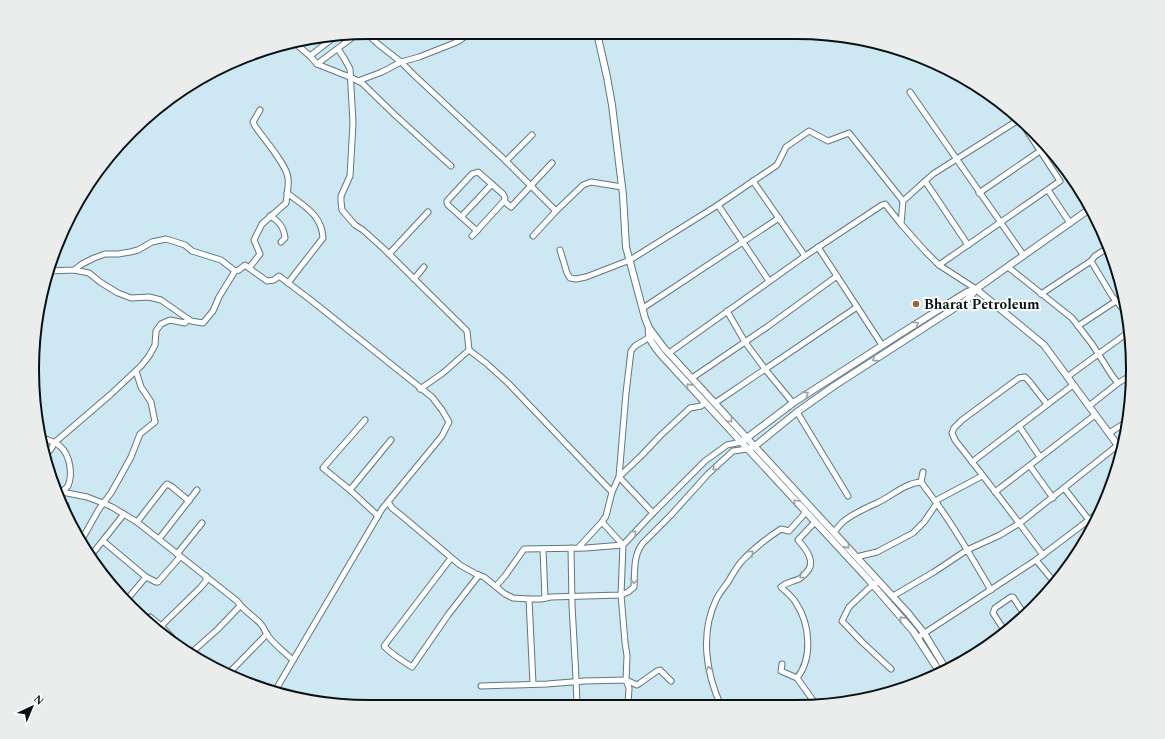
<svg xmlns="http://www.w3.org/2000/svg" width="1165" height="739" font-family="Spectral,serif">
<rect width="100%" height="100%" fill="#cde8f2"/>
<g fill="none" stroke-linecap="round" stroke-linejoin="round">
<defs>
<g id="minor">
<path d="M366 33 378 44 401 62 414 75 506 161 556 211"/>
<path d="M296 44 310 56 317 64 352 78 362 83 395 115 451 166"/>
<path d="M338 49 344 58 350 69 353 123 350 176 341 196V201L342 210 355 225 363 230 384 249 467 331 469 350"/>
<path d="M310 56 333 38"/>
<path d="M317 64 357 34"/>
<path d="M358 81 382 72 401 62 419 57 452 44 459 41 469 33"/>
<path d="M910 92 1024 256"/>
<path d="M985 95 987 94"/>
<path d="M506 161 532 135"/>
<path d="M753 181 805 256"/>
<path d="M925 181 968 245"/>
<path d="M1048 190 1070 223"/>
<path d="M287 193C304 206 322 215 323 238L288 283"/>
<path d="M979 193 1040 151"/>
<path d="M718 205 769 281"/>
<path d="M270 216C279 221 284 227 285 238L281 242"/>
<path d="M461 217 492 184"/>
<path d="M477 231 448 205 447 203V201L472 174 478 172 503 194 505 198 504 201"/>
<path d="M472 236 504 201 511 207 552 163"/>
<path d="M533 236 556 211 583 185 591 182 622 187"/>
<path d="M818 247 882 345"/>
<path d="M560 250 567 273 570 278 576 279 586 277 630 260 718 205 777 165 786 147 809 131 828 141 849 133 903 201"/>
<path d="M389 254 428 212"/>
<path d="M1091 261 1095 256 1109 247"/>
<path d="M939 265 1060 181 1020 120"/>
<path d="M1008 267 1072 318 1092 344 1113 377 1118 383 1089 406"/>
<path d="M249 268 260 254 254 240 262 224 286 203C287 195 289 186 288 178 287 165 263 138 255 126L253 122 260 110"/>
<path d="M48 271 74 270 89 273 100 282 118 293 131 298 149 297 161 300 191 321 203 323 213 311 219 297 235 271 221 260 192 251 185 245 166 239 152 242 138 250 130 252 118 254H105L94 258 82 264 74 270"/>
<path d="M235 271 239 270 245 265 253 271 267 281 274 280 279 276 312 301 432 397 442 410 449 422 442 436 382 509 275 691"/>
<path d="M414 279 424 267"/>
<path d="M976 289 939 265 925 251 901 224 903 201 933 174 1020 119"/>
<path d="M1041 294 1091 261 1112 296 1128 315"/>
<path d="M643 308 779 218"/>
<path d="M727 311 745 342 765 369 793 403"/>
<path d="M1078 326 1116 301"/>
<path d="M469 350 486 363 508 383 612 492"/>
<path d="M669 353 805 256 882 205 885 204 901 224"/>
<path d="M1067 377 1130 331"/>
<path d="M692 378 767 327 837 276"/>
<path d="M1118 383 1132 375"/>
<path d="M420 389 443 373 469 350"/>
<path d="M715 403 857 307"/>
<path d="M797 412 848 496"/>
<path d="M1019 426 1040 457"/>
<path d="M1109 433 1127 422"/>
<path d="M41 438C47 439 57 443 61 447 70 456 73 474 68 486 66 488 63 491 61 493"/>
<path d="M43 456C49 453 52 449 54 443L110 395 141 366 149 356 155 345 156 331 161 324 170 320 185 323 188 319"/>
<path d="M972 462 1073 385"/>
<path d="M1030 466 1053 498"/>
<path d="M923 472 921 482 935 501"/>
<path d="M982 476 935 501C956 529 973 560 991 590"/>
<path d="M1064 488 1089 520"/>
<path d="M350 490 323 468 365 420"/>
<path d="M62 492 87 497 103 503 112 507 137 522 237 601C243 610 252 615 260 623 264 627 265 632 268 636 275 645 284 652 293 660"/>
<path d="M995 492 1095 415"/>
<path d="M388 502 392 508 402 516 460 565 476 574 484 577 505 594 513 598 529 599H541L551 597 621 595 628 592 634 587C635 571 633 555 643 543L671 515 708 474 733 451 747 449"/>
<path d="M66 505 67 509"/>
<path d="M653 513 619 477 642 455 660 436 690 408 701 406 705 403"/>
<path d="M378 516 350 490 391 440"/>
<path d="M137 522 165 486 167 484 171 486 189 501"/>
<path d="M602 522 606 516 612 492 619 477 626 393 631 351 635 346 650 337"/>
<path d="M815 522 798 540C806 549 817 562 806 573 804 575 801 578 799 579 790 583 789 581 781 587 786 592 793 597 796 603 810 624 813 658 797 678L817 706"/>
<path d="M834 532C837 529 840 524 844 521 854 513 866 508 877 503 892 496 905 483 921 482"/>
<path d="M159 539 197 490"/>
<path d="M81 541 99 509 111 493 120 477 131 457 140 434 155 422 151 402 141 387 136 371"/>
<path d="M103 541 146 577"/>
<path d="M571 548 572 605 576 678 577 705"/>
<path d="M578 548 602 522 623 545"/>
<path d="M543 549 545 598"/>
<path d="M177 554 202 523"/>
<path d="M1043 555C1014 516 985 478 955 440L952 433 954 428 962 420 1019 378 1025 377 1029 381 1047 404"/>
<path d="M856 557 877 552 913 533 924 522 937 503"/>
<path d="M89 558 124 514"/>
<path d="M451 558 384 646C392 655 402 660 412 667L448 615 479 575"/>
<path d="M1036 560 1055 583"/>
<path d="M876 583 868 589 849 607 842 621 862 642 891 669"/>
<path d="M496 586 505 576 524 549 586 548 623 545"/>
<path d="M893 596 934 572 967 550 1000 535 1020 523 1118 445"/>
<path d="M126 597H129L146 577 156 582H158L180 557"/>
<path d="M529 599 533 684"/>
<path d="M147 620 150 617 161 626 181 647"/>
<path d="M161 626 200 588 206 581V576"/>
<path d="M1006 633 993 613 995 608 1011 597H1013L1024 614"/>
<path d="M917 638 1036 560 1102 510"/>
<path d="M191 653 218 629 240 606"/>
<path d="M782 664 781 671 797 678"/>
<path d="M228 674 267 634"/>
<path d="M481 686 547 684 585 681 626 680 637 685 640 683 657 671 660 670 671 681"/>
<path d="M628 705 629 688 626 680 627 656 625 642 621 595 623 545 653 513 705 461 727 445 741 442"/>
<path d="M721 706C706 673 700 634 716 600 719 593 724 588 728 582 732 575 736 568 741 562 753 549 767 538 781 529L789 531 806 512"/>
</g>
<g id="tertiary">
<path d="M597 33 607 77 612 105 623 195 626 247 645 318 649 328 664 348 908 613 924 633 947 671"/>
<path d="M976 289 1044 345 1122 451"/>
<path d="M649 329C647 340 656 348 662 356L867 578 913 631 941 674"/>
<path d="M744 440 793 403 900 334 967 292 976 289 1091 208"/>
<path d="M751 448 755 446 797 412 834 386 964 302 971 296 976 289"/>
</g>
</defs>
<use href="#minor" stroke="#5f7780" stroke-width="7"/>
<use href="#tertiary" stroke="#5f7780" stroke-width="8"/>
<use href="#minor" stroke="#fff" stroke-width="5"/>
<use href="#tertiary" stroke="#fff" stroke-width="6"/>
</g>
<defs><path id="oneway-chevron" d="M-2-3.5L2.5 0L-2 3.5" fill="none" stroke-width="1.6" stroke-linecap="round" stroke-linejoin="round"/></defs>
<g stroke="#9ca0a1">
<use href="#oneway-chevron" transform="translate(916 324) rotate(-32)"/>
<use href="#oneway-chevron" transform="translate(875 359) rotate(147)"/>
<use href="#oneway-chevron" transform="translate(689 386) rotate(-132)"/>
<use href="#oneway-chevron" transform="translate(806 394) rotate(-33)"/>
<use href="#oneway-chevron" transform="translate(730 420) rotate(47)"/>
<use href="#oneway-chevron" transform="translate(715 468) rotate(138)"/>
<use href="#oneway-chevron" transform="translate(796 502) rotate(-133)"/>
<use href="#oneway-chevron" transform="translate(634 533) rotate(-45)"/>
<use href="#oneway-chevron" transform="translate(847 546) rotate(48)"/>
<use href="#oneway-chevron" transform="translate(751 553) rotate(-43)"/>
<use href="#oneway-chevron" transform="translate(802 576) rotate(143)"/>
<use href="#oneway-chevron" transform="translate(634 581) rotate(95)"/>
<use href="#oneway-chevron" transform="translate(902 619) rotate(-131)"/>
<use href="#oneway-chevron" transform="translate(709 669) rotate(-102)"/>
</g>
<circle fill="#a4622f" stroke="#fff" stroke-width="1.5" cx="916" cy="304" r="4"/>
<g text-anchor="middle" stroke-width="4" stroke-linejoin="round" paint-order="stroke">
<g font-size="14" font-weight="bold" fill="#081215" stroke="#fff" text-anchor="start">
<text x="924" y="309">Bharat Petroleum</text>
</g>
</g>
<path d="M0 0H1165V739H0ZM369 39H796A330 330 0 0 1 1126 369V370A330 330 0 0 1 796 700H369A330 330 0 0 1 39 370V369A330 330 0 0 1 369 39Z" fill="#ebecec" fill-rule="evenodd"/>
<path fill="none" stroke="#081215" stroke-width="2" d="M369 39H796A330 330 0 0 1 1126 369V370A330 330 0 0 1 796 700H369A330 330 0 0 1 39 370V369A330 330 0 0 1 369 39Z"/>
<g transform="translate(32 707) rotate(44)" stroke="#ffffff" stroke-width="3" paint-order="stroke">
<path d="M0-3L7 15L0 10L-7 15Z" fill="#081215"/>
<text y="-6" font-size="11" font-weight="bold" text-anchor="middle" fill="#081215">N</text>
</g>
</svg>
